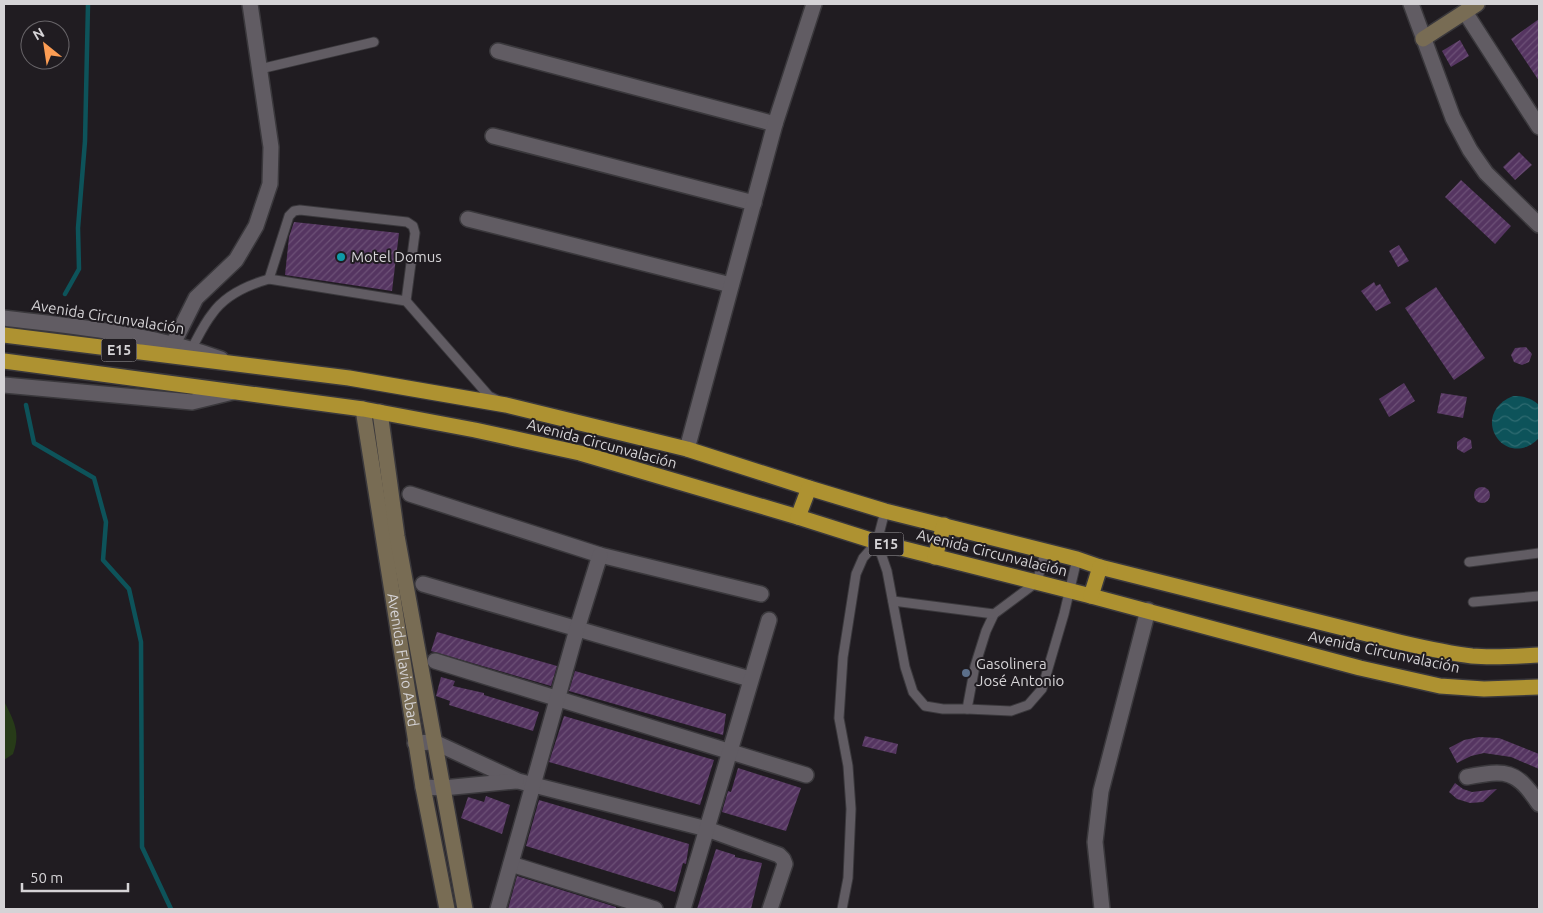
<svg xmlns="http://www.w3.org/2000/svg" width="1543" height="913" font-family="Ubuntu,sans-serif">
<defs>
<pattern id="water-waves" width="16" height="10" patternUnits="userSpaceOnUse" patternTransform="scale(1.25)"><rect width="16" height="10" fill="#0d535a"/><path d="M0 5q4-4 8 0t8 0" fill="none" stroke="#2f6b71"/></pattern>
<pattern id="building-hatch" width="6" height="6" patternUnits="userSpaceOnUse" patternTransform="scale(1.25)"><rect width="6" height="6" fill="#553561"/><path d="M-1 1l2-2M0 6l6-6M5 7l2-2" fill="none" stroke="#6d5177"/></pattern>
</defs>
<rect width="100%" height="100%" fill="#201c21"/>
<path fill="#273b18" d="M4 701C14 721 21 733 13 754L4 760Z"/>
<path fill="url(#water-waves)" d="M1513 396C1524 396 1531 398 1539 405V438C1506 472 1467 415 1513 396Z"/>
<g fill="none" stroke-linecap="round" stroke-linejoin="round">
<g stroke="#0d535a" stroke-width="4.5">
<path d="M65 294 79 269 78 228 85 141 88 4"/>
<path d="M26 405 34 443 94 478 106 522 103 560 129 589 141 642 142 847 171 909"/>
</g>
</g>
<g fill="url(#building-hatch)">
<path d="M1539 19V81L1511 39Z"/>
<path d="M1460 40 1469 56 1451 67 1442 51Z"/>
<path d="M1519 152 1532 165 1515 180 1503 167Z"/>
<path d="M1461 180 1511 226 1495 244 1445 197Z"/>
<path d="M294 222 399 233 392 291 285 275 289 237Z"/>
<path d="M1399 245 1409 261 1398 267 1389 251Z"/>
<path d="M1374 282 1376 286 1380 284 1391 303 1376 311 1361 291Z"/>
<path d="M1436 287 1485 358 1454 380 1405 308Z"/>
<path d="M1526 347 1532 354 1529 362 1522 365 1514 362 1511 355 1515 348Z"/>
<path d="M1404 383 1415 401 1389 417 1379 399Z"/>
<path d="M1441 393 1467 397 1463 418 1437 413Z"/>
<path d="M1464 437 1471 440 1472 448 1464 453 1457 449V442Z"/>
<circle cx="1482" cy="495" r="8"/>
<path d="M437 632 557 666 551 686 431 651Z"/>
<path d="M575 671 726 714 723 735 569 691Z"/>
<path d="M441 677 455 681 453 686 484 693V695L539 712 533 731 449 705 450 701 436 696Z"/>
<path d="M564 716 714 760 700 805 549 762Z"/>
<path d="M865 736 898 744 896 754 862 746Z"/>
<path d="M1479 737 1499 738 1539 754V769L1511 757 1484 753 1471 756 1457 763 1449 748 1464 740Z"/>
<path d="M738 768 801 788 786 831 722 812 728 791 731 792Z"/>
<path d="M1455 783 1463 789 1472 792 1497 789 1483 802 1470 803 1457 799 1449 792Z"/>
<path d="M486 796 510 805 502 834 461 818 468 797 484 802Z"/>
<path d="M539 800 689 844 686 864 683 863 675 892 526 846Z"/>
<path d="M716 849 735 855V857L762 863 751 909H697Z"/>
<path d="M517 876 616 907V909H508Z"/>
</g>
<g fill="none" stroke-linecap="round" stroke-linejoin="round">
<defs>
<g id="lane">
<path d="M260 69 374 42"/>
<path d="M269 279 289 216 294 211 300 210 407 222 413 226 415 233 406 301"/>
<path d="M192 348C198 337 204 324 212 314 225 295 248 285 269 279L406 301 489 396 497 400"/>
<path d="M877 542 887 571 905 667 913 692 925 706 943 709H967L975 666 986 631 994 614 1037 582 1045 552"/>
<path d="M1469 562 1539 553"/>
<path d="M893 601 994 614"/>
<path d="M1473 602 1539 596"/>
<path d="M967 709 1011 711 1028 705 1042 689 1064 614 1077 559"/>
<path d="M842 909 848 878 851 809 848 766 839 718 843 657 856 574 863 558 877 542 885 511"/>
</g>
<g id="street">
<path d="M1411 4 1453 118 1470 150 1486 173 1539 225"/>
<path d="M1465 12 1539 127"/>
<path d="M498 51 775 124"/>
<path d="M493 136 754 203"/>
<path d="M468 219 731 285"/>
<path d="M4 318C77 327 151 333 221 359"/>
<path d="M173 344 196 298 236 260 256 226 270 184 271 147 250 4"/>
<path d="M4 385 192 402 233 392"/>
<path d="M687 449 775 124 814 4"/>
<path d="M410 494 600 555 761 594"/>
<path d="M423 584 750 679"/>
<path d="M435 661 806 775"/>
<path d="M415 743 434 742 518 781 707 829 779 855 783 859 785 864 770 909"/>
<path d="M1467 777C1506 770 1516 769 1539 804"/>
<path d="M423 787 443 788 516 781"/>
<path d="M511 864 655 909"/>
<path d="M498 909 577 629 600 555"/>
<path d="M683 909 769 620"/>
<path d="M1102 909 1095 842 1101 791 1148 610"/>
</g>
<g id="secondary">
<path d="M1423 39 1477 4"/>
<path id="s1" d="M363 409 423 787 447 909"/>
<path d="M380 412 397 536 465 909"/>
</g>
<g id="highway">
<path d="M4 335 349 378 506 405 687 449 809 488 885 511 1077 559 1100 567 1395 641C1421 647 1446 653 1472 656 1495 658 1517 656 1539 655"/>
<path d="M4 361 363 409 475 430 580 453 798 517 877 542 1091 596 1360 668 1440 686 1484 689 1539 687"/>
<path d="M798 517 809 488"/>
<path d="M935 557 944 525"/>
<path d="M1091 596 1100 567"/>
</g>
</defs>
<use href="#lane" stroke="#3a383c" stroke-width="11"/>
<use href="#street" stroke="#3a383c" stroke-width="18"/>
<use href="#secondary" stroke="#3a383c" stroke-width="18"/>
<use href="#highway" stroke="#3a383c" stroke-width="18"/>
<use href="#lane" stroke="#615c63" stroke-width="9"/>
<use href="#street" stroke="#615c63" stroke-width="15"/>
<use href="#secondary" stroke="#786c54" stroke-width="15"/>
<use href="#highway" stroke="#ae9231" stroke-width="15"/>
</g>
<circle fill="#0f9aa8" stroke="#201c21" stroke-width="2" cx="341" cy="257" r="5"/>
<circle fill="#5c6f8a" stroke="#201c21" stroke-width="2" cx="966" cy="673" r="5"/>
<g text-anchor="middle" stroke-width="4" stroke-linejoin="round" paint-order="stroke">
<g fill="#201c21" stroke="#9f9ca0" stroke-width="1">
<rect x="101.5" y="338.5" width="35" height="23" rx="4"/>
<rect x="868.5" y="532.5" width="35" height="23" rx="4"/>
</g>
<g font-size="14" font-weight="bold" fill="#d5d3d6">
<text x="119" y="355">E15</text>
<text x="886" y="549">E15</text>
</g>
<g font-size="15" fill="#d5d3d6" stroke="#201c21" text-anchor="start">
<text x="351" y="262">Motel Domus</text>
<text x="976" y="669">Gasolinera<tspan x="976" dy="17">José Antonio</tspan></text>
</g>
<g font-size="15" fill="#d5d3d6" stroke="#201c21">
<text transform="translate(108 317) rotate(9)" y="5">Avenida Circunvalación</text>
<text transform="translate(602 444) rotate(15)" y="5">Avenida Circunvalación</text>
<text transform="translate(992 553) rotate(14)" y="5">Avenida Circunvalación</text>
<text transform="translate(1384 652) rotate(12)" y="5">Avenida Circunvalación</text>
<text dy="5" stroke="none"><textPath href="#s1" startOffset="254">Avenida Flavio Abad</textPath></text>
</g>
</g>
<rect width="1543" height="913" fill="none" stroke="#d5d3d6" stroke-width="10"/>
<g transform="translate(45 45) rotate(330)"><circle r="24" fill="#201c21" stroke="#686569"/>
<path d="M0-4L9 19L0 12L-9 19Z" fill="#fc9d54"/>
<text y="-8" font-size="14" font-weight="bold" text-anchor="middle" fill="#d5d3d6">N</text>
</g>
<path d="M22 883v8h106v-8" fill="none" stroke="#d5d3d6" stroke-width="2.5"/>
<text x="30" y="883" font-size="15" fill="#d5d3d6" stroke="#201c21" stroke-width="4" paint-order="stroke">50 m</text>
</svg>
